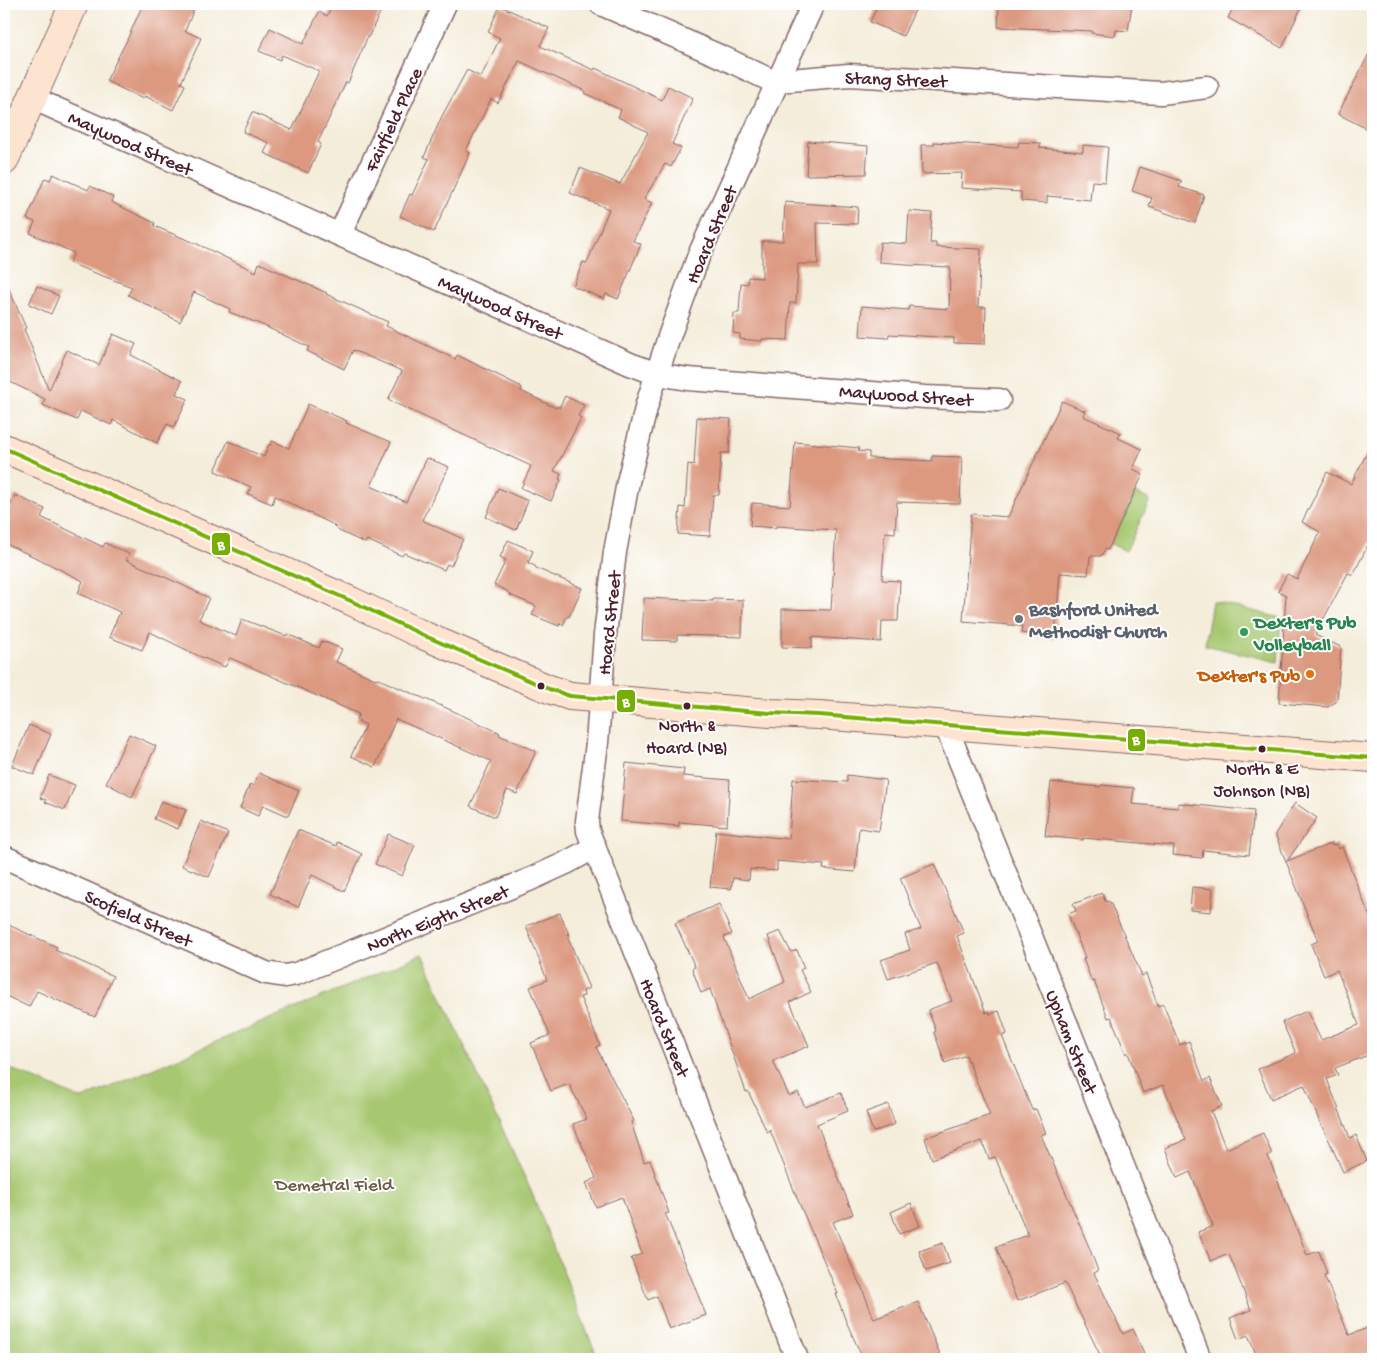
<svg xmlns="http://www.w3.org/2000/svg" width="1377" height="1363" font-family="'Gochi Hand',sans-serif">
<rect width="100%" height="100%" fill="#fff"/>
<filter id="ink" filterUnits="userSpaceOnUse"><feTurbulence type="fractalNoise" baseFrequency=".02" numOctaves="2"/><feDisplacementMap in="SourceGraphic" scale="10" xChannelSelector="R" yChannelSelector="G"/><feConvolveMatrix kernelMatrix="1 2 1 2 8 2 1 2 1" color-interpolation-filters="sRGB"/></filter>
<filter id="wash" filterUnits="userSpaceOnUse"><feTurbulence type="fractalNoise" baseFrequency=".0096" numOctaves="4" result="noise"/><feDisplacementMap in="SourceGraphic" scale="20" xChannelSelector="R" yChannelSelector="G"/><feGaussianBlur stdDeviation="1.12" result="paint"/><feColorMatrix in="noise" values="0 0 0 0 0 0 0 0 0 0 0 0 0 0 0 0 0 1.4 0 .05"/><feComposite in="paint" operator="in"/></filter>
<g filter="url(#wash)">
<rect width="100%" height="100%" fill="#f4edda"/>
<g fill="#a7c871" stroke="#78744e">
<path d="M1135 493 1150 500 1126 551 1111 544Z"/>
<path d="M1212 601 1281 618 1278 662 1205 645Z"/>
<path d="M422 954 531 1191 598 1359H4V1066L82 1099Z"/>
</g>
<g id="blocks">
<g fill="#dc9980">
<path d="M143 4H196L185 31 201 38 181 83 185 85 173 110 145 96 143 99 106 81 127 40Z"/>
<path d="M333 4H384L369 36H368L348 83 346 82 318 142 321 144 308 173 264 153 269 143 243 132 252 112 292 130 319 71 282 55 280 60 259 51 270 28 303 44 319 12 327 16Z"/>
<path d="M878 4H918L903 36 870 22Z"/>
<path d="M999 4H1132L1128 31 1116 30 1115 36 1091 33 1092 31 998 27Z"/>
<path d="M1235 4H1303L1282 48 1228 18Z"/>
<path d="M500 6 549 28 540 46 594 70 595 68 662 100 668 86 693 98 672 144 681 148 671 167 665 164 644 199 652 203 633 241 641 244 618 299 606 294 604 299 573 286 583 262 587 263 609 209 570 193 580 168 620 184 648 132 618 117 621 110 584 93 585 91 519 61 498 103 491 99 466 151 470 153 434 232 400 216 410 194 412 195 429 159 424 157 442 116 467 70 481 77 500 38 488 32Z"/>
<path d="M1373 46V132L1338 114Z"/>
<path d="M808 141 868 146 866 174 806 175Z"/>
<path d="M934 142 1018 147 1019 142 1040 143V148L1083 152V145L1108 147 1105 182 1092 181 1090 200 1047 196V203L1021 201V192L961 188 962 173 922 174 921 145H934Z"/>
<path d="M1140 167 1182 181 1179 187 1204 195 1195 223 1149 207 1152 198 1132 191Z"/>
<path d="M53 174 88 190 90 186 113 197 111 202 155 223 154 226 195 243 256 272 259 263 327 293 326 294 388 322 386 326 455 359 457 355 520 386 522 388 521 391 556 408 557 406 559 408 565 396 584 405 578 416 581 418 554 471 561 474 559 479 561 480 551 501 521 488 531 466 388 400 402 371 353 350 344 369 307 351 309 347 260 324 229 312 230 309 194 292 180 322 128 295 132 287 69 263 74 253 30 233 35 222 27 219 45 178 50 180Z"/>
<path d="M785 202 858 207 857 224 817 223 818 264H798L796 303H790L788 340 762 339V341L740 339V334L733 333 734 313H739L741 283 748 284V277L762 278V241H783Z"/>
<path d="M909 211 932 213 930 243H936V247L981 249 978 307H986L985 344 954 343V338L889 334 888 338 860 336 862 306 908 310 909 306 949 309 950 267 906 265 907 264 879 262 880 242 907 244Z"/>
<path d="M4 278 26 328 24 329 49 390 67 350 99 365 113 334 136 344 131 355 182 381 176 394 188 399 174 427 167 424 157 443 113 420 111 425 81 411 77 420 43 405 45 399 4 379Z"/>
<path d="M37 286 59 296 51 314 29 304Z"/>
<path d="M1062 401 1085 411 1083 416 1121 433 1118 438 1142 449 1133 469 1143 474 1108 550 1105 549 1101 556H1090L1088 575 1060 573 1055 638 1036 637V635L1021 633 1022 626 963 621 971 514 1008 517Z"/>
<path d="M308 404 347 421 346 423 391 442 371 486 406 502 427 458 449 467 422 520 463 539 451 566 447 564 444 570 404 553 402 556 367 540 365 543 339 531 332 524 275 496 272 504 248 494 251 487 215 471 228 441 264 457 269 444 271 445 272 441 289 448Z"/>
<path d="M697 417 731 419 729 453H721L719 495H713L710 536 678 534 680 507 685 508 688 464 694 465Z"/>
<path d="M1373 441V535L1353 575 1348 573 1315 635 1341 647 1337 701 1328 707 1279 703 1286 595 1278 591 1287 574 1297 579 1320 532 1302 522 1327 472 1351 484Z"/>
<path d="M795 442 859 448 858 451 869 452V458L932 461V456L962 457 960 504 897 502 895 533 885 532 882 580 900 581 898 621H882L881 642 812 637V648L782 647V609L831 610 836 530 776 526V528L750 526 752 503 790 506Z"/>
<path d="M498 488 528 501 516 530 486 517Z"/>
<path d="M15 495 45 509 41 517 103 547 105 543 129 554 126 560 178 583 209 598 199 620 236 636 242 619 286 636 287 634 319 648 322 641 342 649 336 662 375 679 376 678 451 710 500 733 499 735 536 751 517 794 507 790 495 817 470 806 491 761 396 719 375 767 351 756 366 725 356 720 359 714 230 658 225 667 199 656 150 632 142 650 109 637 120 612 78 593 83 581 39 559 4 543V520Z"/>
<path d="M508 540 533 551 528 563 535 566 536 568 582 588 569 617 567 616 563 625 560 623 559 626 532 615 536 606 510 595 507 591 494 585 506 560 500 557Z"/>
<path d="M644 598 713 601V599L743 600 742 637 677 635V641L642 640Z"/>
<path d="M29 725 51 734 34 775 12 766Z"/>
<path d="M129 734 156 746 132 797 106 783Z"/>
<path d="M626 763 684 769 683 776 730 780 727 826 679 822V826L621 821Z"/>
<path d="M259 773 299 791 288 816 263 805 258 816 240 808 250 784 253 786Z"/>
<path d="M49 775 75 785 65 810 45 802 46 800 40 798Z"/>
<path d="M847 775 886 780 879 831 859 828 855 872 823 869 824 865 777 861V871L750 869 749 880 733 878 731 889 710 887 716 831 789 839 793 779 847 782Z"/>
<path d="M1051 782 1100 787 1101 785 1134 788 1132 804 1178 808V803L1254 811 1249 855 1203 850 1202 858 1173 855 1174 846 1083 838V840L1045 836Z"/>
<path d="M161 801 186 810 178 829 154 819Z"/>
<path d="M1295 803 1317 818 1287 861 1332 843V846L1337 844 1339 849 1342 847 1373 925V1058H1372L1371 1054 1335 1068 1338 1075 1327 1079 1350 1138 1356 1135 1367 1161 1343 1172 1323 1127H1322L1304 1085 1271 1099 1258 1069 1296 1053 1282 1022 1307 1011 1321 1040 1359 1025 1337 970 1324 976 1311 944 1318 941 1275 834Z"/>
<path d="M201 821 228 833 209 877 182 866Z"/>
<path d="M298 830 336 846 337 842 362 854 344 891 312 875 298 907 270 894Z"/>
<path d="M388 834 415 845 402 876 375 864Z"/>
<path d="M934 864 964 933 957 936 986 1013 989 1011 990 1014 999 1011 1007 1034 1002 1036 1032 1110 1036 1109 1046 1133 1041 1135 1089 1247 1098 1271 1094 1273 1123 1334 1133 1329 1144 1353 1131 1359H1102L1065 1283 1017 1301 996 1247 1028 1235 995 1157 989 1159 982 1141 932 1159 925 1138 990 1115 966 1055 945 1063 934 1032 936 1031 928 1010 952 1001 937 963 888 979 881 960 910 950 905 934 921 929 900 878Z"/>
<path d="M1192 887 1213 889 1211 912 1190 910Z"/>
<path d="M1102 893 1105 901 1110 902 1142 976 1146 974 1158 1006 1163 1004 1180 1045 1189 1041 1204 1081 1210 1078 1222 1106 1211 1111 1226 1149 1263 1133 1272 1154 1268 1156 1307 1255 1319 1251 1327 1274 1324 1275 1349 1335 1373 1326V1352L1355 1359H1258L1248 1335 1238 1339 1230 1318 1251 1310 1229 1254 1211 1261 1198 1232 1213 1226 1190 1172 1177 1178 1165 1148 1186 1140 1163 1085 1143 1093 1128 1053 1126 1054 1111 1017 1108 1018 1094 981 1092 982 1083 959 1085 958 1068 914 1076 911 1073 904Z"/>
<path d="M719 904 732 934 724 937 749 999 785 982 768 936 780 931 791 952 797 950 804 968 800 970 811 992 790 1002 809 1046 773 1061 789 1096 798 1092 805 1107 841 1093 848 1111 817 1124 853 1214 833 1222 860 1285H861L874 1319 918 1302 942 1359H863L845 1319 836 1294H838L797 1198 770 1130 767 1132 748 1091 746 1092 710 989 701 993 692 968 695 967 675 923Z"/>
<path d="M560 913 570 937 568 938 589 988 583 991 584 996 580 997 600 1045 596 1047 634 1121 631 1122 644 1162 650 1160 669 1213 665 1214 667 1218 706 1315 669 1329 657 1296 648 1300 631 1258 642 1254 622 1197 596 1207 586 1183 596 1178 573 1124 587 1119 569 1084 551 1091 531 1043 550 1035 530 987 547 980 526 926Z"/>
<path d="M4 923 57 947 55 950 113 976 95 1017 37 991 29 1007 4 995Z"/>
<path d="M888 1104 895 1124 873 1132 866 1112Z"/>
<path d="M911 1203 920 1226 899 1234 891 1212Z"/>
<path d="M943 1243 950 1263 926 1271 919 1251Z"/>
</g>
</g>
</g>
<g filter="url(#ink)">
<use href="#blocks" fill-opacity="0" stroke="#866768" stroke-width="1"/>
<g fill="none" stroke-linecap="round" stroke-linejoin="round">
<defs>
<g id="street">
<path d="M601 4 724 58 768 79 778 81 849 75 1161 93 1207 87"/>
<path d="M32 98 630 364 657 374 688 379 925 397 999 400"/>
<path d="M340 234 445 4"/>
<path d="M945 724 1069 1030 1200 1359"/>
<path d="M4 857 266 973 285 976 296 974 531 879 566 863 595 847"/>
<path d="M797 1359 588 831 587 821 597 743 605 635 615 552 628 482 647 404 670 334 699 255 813 4"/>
</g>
<g id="secondary">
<path d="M4 161 74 4"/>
<path d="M4 448 351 601 425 636 549 689 570 696 770 713 819 715 1373 758"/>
</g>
</defs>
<use href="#street" stroke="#866768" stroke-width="25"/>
<use href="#secondary" stroke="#866768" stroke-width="30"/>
<use href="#street" stroke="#fff" stroke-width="22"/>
<use href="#secondary" stroke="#fde4d1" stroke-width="28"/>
<defs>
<path id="bus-1" d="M4 448 351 601 425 636 549 689 570 696 770 713 819 715 1373 758"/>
</defs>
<use href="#bus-1" stroke="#fff" stroke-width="8"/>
<use href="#bus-1" stroke="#76ae02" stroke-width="4"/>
</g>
</g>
<circle fill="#6b7280" stroke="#fff" stroke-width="2" cx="1019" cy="619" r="5"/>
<circle fill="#2e9e5b" stroke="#fff" stroke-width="2" cx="1244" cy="632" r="5"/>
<circle fill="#e8710a" stroke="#fff" stroke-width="2" cx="1310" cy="674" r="5"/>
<g fill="#4a1f2b" stroke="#fff" stroke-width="2">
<circle cx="541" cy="686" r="4.5"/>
<circle cx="687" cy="706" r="4.5"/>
<circle cx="1262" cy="749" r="4.5"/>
</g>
<g text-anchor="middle" stroke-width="4" stroke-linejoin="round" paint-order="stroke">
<g font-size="18" fill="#4a1f2b" stroke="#fff">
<text x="687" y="731">North &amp;<tspan x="687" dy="22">Hoard (NB)</tspan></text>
<text x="1262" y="774">North &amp; E<tspan x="1262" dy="22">Johnson (NB)</tspan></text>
</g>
<g font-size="19" fill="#4a1f2b" stroke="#fff">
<text transform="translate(896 78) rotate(2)" y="7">Stang Street</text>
<text transform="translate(392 119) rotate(-65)" y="7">Fairfield Place</text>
<text transform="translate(131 142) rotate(24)" y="7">Maywood Street</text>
<text transform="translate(710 234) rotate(-67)" y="7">Hoard Street</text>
<text transform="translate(501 306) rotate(24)" y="7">Maywood Street</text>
<text transform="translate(906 394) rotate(4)" y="7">Maywood Street</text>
<text transform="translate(608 623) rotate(-84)" y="7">Hoard Street</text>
<text transform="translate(139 917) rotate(24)" y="7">Scofield Street</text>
<text transform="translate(437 917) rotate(-22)" y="7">North Eigth Street</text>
<text transform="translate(666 1027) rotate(68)" y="7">Hoard Street</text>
<text transform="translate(1073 1041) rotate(68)" y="7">Upham Street</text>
</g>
<g font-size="19" font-weight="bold" fill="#5b616d" stroke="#fff" text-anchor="start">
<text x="1029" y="615">Bashford United<tspan x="1029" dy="22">Methodist Church</tspan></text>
</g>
<g font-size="19" font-weight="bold" fill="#27864d" stroke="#fff" text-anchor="start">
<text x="1254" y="628">Dexter's Pub<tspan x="1254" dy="22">Volleyball</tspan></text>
</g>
<g font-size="19" font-weight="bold" fill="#c56008" stroke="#fff" text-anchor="end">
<text x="1300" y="681">Dexter's Pub</text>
</g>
<g font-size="19" fill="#6b5a44" stroke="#fff">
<text x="334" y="1190">Demetral Field</text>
</g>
</g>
<g stroke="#fff" stroke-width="2">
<rect x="211" y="532" width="20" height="24" rx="5" fill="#76ae02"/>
<rect x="616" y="689" width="20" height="24" rx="5" fill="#76ae02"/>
<rect x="1127" y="728" width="19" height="24" rx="5" fill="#76ae02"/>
</g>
<g font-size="14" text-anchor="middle" font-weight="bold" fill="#fff">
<text x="221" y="549">B</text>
<text x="626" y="706">B</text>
<text x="1136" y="744">B</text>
</g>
<rect width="1377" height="1363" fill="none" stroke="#fff" stroke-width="20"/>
</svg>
